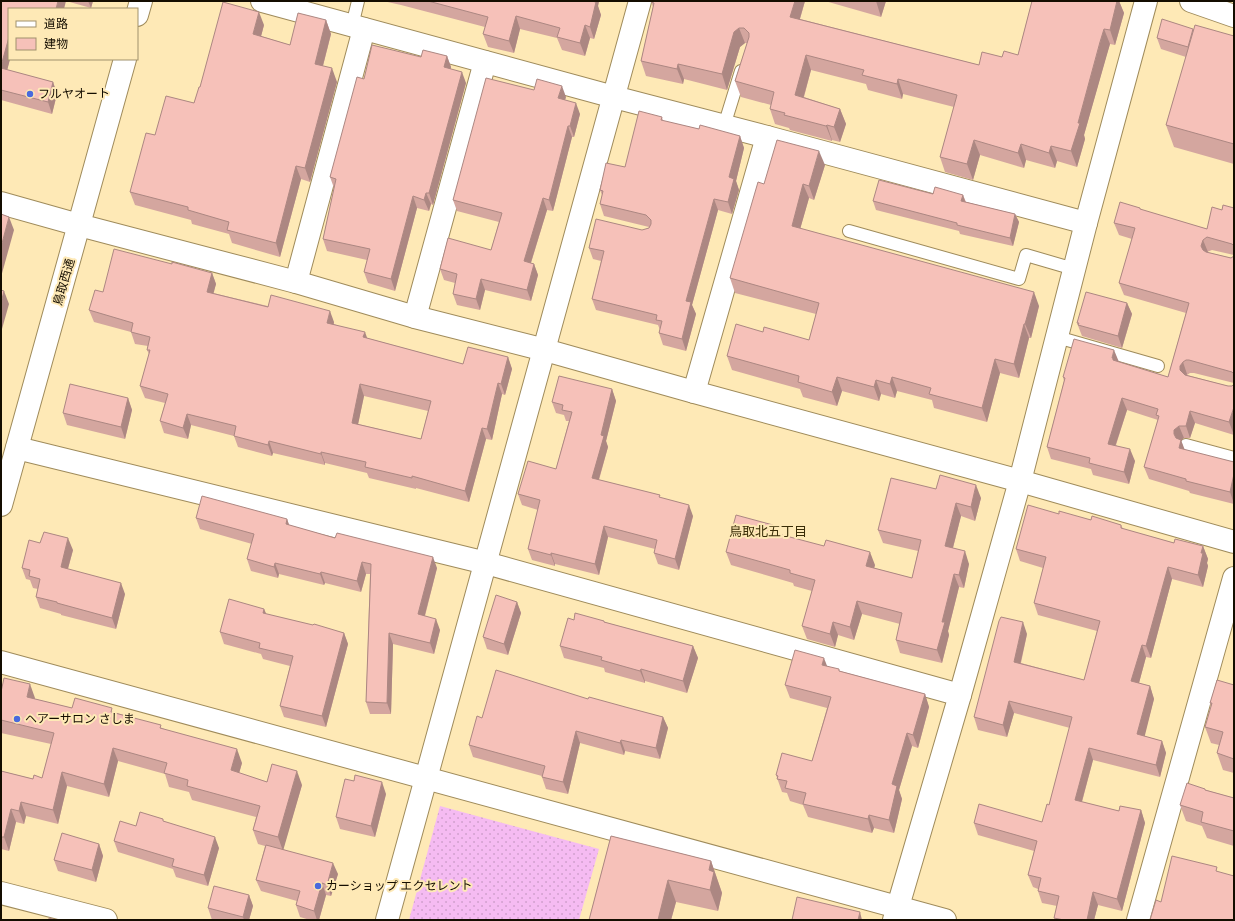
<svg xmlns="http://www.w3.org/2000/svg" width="1235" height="921" font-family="'Exo 2','Noto Sans JP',sans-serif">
<defs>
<pattern id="grass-dots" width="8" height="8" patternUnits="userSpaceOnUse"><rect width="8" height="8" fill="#f5bbf2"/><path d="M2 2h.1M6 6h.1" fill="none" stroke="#d1a0ce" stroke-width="1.8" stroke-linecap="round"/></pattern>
</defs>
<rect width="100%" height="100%" fill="#fee9b6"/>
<path fill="url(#grass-dots)" d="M440 806 599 849 579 920H409Z"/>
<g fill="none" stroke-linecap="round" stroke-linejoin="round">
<defs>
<g id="lane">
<path d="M352 26 358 1"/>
<path d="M724 126 741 71"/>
<path d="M849 231 1019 279 1026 255 1074 269"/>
<path d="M1057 337 1158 366"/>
<path d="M1186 445 1234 458"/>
</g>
<g id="street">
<path d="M262 1 614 97 767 137 1086 223"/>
<path d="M1 203 79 225 296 282 415 317 545 350 694 392 1020 481 1234 542"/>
<path d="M296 282 364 29"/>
<path d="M415 317 485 62"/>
<path d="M694 392 767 137"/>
<path d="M17 448 486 563 960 695"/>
<path d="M1 662 945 920"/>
<path d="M1 893 106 920"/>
<path d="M387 920 640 1"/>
<path d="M894 920 960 695 1020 481 1086 223 1146 1"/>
<path d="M1138 920 1234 578"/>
</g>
<g id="secondary">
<path d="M137 15 141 1"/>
<path d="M1 505 125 59"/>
</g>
<path id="primary" d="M1191 1 1234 16"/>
</defs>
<use href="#lane" stroke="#9f8b5b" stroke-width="14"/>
<use href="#street" stroke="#9f8b5b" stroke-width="24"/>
<use href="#secondary" stroke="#9f8b5b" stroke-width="24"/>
<use href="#primary" stroke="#9f8b5b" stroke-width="24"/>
<use href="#lane" stroke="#fff" stroke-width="12"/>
<use href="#street" stroke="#fff" stroke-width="22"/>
<use href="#secondary" stroke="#fff" stroke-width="22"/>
<use href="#primary" stroke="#fff" stroke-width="22"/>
</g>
<g fill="#d4a69f" fill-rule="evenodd">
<path d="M1 1H66L9 9V59H10L7 70 53 82 57 94 52 114 1 100Z"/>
<path d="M66 1H93L91 8Z"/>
<path d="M383 1H599L598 6 601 15 594 39 590 38 585 56 562 50 557 38 520 29 514 53 488 47 483 34 485 27 401 5Z"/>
<path d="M651 1H805L800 19 979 65 1002 57 1018 55 1032 1H1119L1124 13 1115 45 1110 44 1106 57 1084 135 1085 139 1077 167 1057 161 1055 168 1026 160 1024 168 980 155 973 180 945 172 940 157 954 107 903 94 902 99 868 90 866 84 811 70 804 97 840 109 846 124 840 142 832 140V141L790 130 789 128 775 124 770 109 771 105 741 97 735 81 747 43H745L740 47 727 90 684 79 683 84 646 76 641 61 653 7Z"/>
<path d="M825 1H886L881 17Z"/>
<path d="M326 20 331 34 323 66 337 82 310 182 301 179 280 257 232 243 229 234 192 224 191 220 135 205 130 192 155 135 194 103 200 87 264 25 261 36 290 45Z"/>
<path d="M1193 29 1234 36V164L1174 147 1166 125 1186 57 1161 49 1157 38Z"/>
<path d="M447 56 451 67V69L466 83 433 205 431 204 429 211 417 208 395 291 368 283 364 272 367 260 327 251 323 239 334 188 330 177 364 79 421 57Z"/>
<path d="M566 97 565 100 580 114 574 137H572L553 211 547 210 531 263 534 264 538 275 531 301 485 290 480 310 457 305 453 294 455 283 444 280 440 269 491 250 499 222 457 211 453 200Z"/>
<path d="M662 117 663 121 699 129 740 136 744 148 736 181 739 190 732 214 718 210 692 305 696 314 686 351 663 345 659 333 660 330 658 325 596 310 592 299 601 261 593 259 589 248 649 228V227L604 216 600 204 602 195 600 190 625 167Z"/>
<path d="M825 165 814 200 809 198 800 229 1039 306 1031 338H1029L1019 378 1000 373 987 422 934 408 932 400 897 391 895 398 881 394 879 401 842 391 837 406 803 397 800 389 732 370 727 356 763 332 809 340 816 314 735 293 730 278 764 184Z"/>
<path d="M933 194 963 195 966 202 1015 214 1019 222 1013 246 960 234 959 231 876 210 873 201Z"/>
<path d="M1234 208V255L1212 250 1207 252 1231 258 1234 256V383L1194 373H1190L1187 375 1228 386 1234 435 1195 423 1190 438H1184L1181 440 1184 450 1234 462V504L1190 493 1189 491 1149 479 1144 467 1158 421V420L1127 410 1116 445 1135 461 1129 484 1093 475 1091 469 1051 459 1047 447 1064 381 1063 377 1118 362 1168 377 1186 313 1124 295 1119 283 1132 239 1119 235 1114 223 1141 210 1207 229 1222 210Z"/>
<path d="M172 264 212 273 216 284 213 293 334 322V324L367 338 463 364 508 357 512 369 505 395 502 394 492 440 486 439 469 502 416 488V489L369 478 367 473 325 463V465L273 453 272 456 238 447 234 436 191 425 188 439 164 433 160 421 165 403 145 398 140 386 149 354 147 350 148 346 135 344 131 332 94 322 89 310 103 292ZM364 396 428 411 421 439 358 424Z"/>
<path d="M1127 303 1132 314 1122 348 1082 336 1077 323Z"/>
<path d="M612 389 616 401 606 441 608 447 599 480 660 498 693 516 679 570 658 564 654 553 655 549 608 537 599 575 555 564V566L532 560 528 549 538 510 522 505 518 494 556 469 569 421H566L564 415 556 413 552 402Z"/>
<path d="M128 398 132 410 125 439 67 425 63 413Z"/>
<path d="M936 489 981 498 975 521 961 516 953 548 969 564 964 588 959 587 948 631 949 635 942 663 900 653 896 640 900 624 862 614 854 640 838 635 835 647 807 639 802 626 812 591 794 586 793 583 731 565 726 552 773 525 776 533 875 565 874 568 912 578 918 551 883 543 878 530Z"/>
<path d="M1059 514 1121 525 1123 529 1174 543 1203 546 1208 559 1207 563 1208 566 1203 587 1172 579 1151 658 1146 657 1139 683 1150 686 1154 699 1144 736 1162 741 1166 753 1160 777 1093 760 1082 802 1119 811 1141 810 1145 823 1122 911 1098 905 1094 920H1055L1054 918 1057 906 1042 903 1038 891V889L1033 887 1028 875 1034 851 978 835 974 823 1042 822 1049 805 1070 728 1014 713 1007 737 978 730 974 717 1027 634 1021 663 1084 680 1097 631 1038 615 1034 603 1043 568 1020 561 1016 549Z"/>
<path d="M196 518 287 519 289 525 437 568 425 616 440 630 434 654 393 644 391 714H370L366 702 370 574H366L361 592 325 583 324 585 279 574 278 578 251 571 247 559 252 544 200 529Z"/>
<path d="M40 543 73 550 68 569 125 594 116 629 61 615V614L40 608 36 597 38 589 33 588 30 580 26 579 22 568Z"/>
<path d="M517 602 521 613 508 655 487 649 483 637Z"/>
<path d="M264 609 266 614 344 633 348 644 326 727 284 717 280 706 290 666 263 659 261 654 224 644 220 632Z"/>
<path d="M574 620 604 621V622L693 646 698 658 687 693 645 681V683L605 672 604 668 564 658 560 646Z"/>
<path d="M827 666 840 671 925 694 929 707 918 748 912 746 899 790 902 799 894 833 874 828 872 833 808 817 803 805 790 801 787 793 782 792 776 775 812 761 827 708 790 698 785 685Z"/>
<path d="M1234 685V773L1223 770 1217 753 1219 745 1211 743 1205 727 1211 707 1210 703Z"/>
<path d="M1 692 35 698V699L72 708 114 712 162 728 242 763 239 773 267 782 302 785 283 849 338 874 331 896 326 895 319 920H310L300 917 296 905 297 901 261 891 256 880 265 846 258 844 253 830 256 817 192 800 189 792 169 787 165 774 118 761 109 797 67 786 58 824 26 816 24 824 16 822 9 851 1 849V771L33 779 42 778 51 744 1 733Z"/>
<path d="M588 699 663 717 668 728 660 759 625 751 624 755 580 743 568 794 546 789 542 777V776L473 757 469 745 482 718Z"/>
<path d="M1206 790 1234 798V846L1207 838 1202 826 1186 821 1180 805Z"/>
<path d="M386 794 375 837 340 829 336 817Z"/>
<path d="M164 822 219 848 208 886 176 877 173 869 118 852 114 841 136 826Z"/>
<path d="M611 836 711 861 722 893 718 911 676 902 671 920H589Z"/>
<path d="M99 844 103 856 96 882 58 871 54 860Z"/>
<path d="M249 895 253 906 249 920H212L208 908Z"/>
</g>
<g fill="#ac8782">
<path d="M58 1H66L64 9H56Z"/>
<path d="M88 1H93L91 8Z"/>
<path d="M591 1H599L598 6 601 15 594 39 590 27Z"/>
<path d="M795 1H805L796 32 790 17Z"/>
<path d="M876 1H886L881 17Z"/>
<path d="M1117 1H1119L1124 13 1115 45 1110 30Z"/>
<path d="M259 12 264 25 258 48 253 34Z"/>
<path d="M516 16 520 29 514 53 509 41Z"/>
<path d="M326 20 331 34 320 77 315 64Z"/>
<path d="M585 25 590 38 585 56 580 43Z"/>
<path d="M739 28 745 43 740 47 727 90 722 74 734 32Z"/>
<path d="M1104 29 1110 44 1084 135 1085 139 1077 167 1071 151 1078 123Z"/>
<path d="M9 37V59H10L5 79 1 69V66Z"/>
<path d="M806 55 811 70 800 110 795 95Z"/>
<path d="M447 56 451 67 449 79 444 67Z"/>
<path d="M678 64 684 79 683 84 677 69Z"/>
<path d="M332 68 337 82 310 182 305 168Z"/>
<path d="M462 72 466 83 433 205 429 193Z"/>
<path d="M898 79 903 94 902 99 897 84Z"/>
<path d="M53 82 57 94 52 114 48 102Z"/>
<path d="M562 86 566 97 562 109 558 98Z"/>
<path d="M576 103 580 114 574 137 570 126Z"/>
<path d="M840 109 846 124 840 142 834 127Z"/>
<path d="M827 125 832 140V141L826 126Z"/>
<path d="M568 126 572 137 553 211 549 200Z"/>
<path d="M740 136 744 148 736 181 739 190 732 214 728 202 729 177Z"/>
<path d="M974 140 980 155 973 180 967 164Z"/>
<path d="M1021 144 1026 160 1024 168 1018 153Z"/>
<path d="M1051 146 1057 161 1055 168 1049 153Z"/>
<path d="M819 151 825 165 814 200 809 186Z"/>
<path d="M296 166 301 179 280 257 276 243Z"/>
<path d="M803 184 809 198 797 240 792 226Z"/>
<path d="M426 193 431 204 429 211 424 200Z"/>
<path d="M963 195 966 204 961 201Z"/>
<path d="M413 196 417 208 395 291 391 279Z"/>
<path d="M543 198 547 210 528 272 524 261Z"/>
<path d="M714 199 718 210 692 305 696 314 686 351 682 339 686 301Z"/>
<path d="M1015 214 1019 222 1013 246 1010 238Z"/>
<path d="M9 217 14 230 1 277V247Z"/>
<path d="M1203 240 1208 252 1206 258 1201 246Z"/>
<path d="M534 264 538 275 531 301 527 290Z"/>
<path d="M212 273 216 284 211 303 207 292Z"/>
<path d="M481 279 485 290 480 310 476 299Z"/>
<path d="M4 291 9 304 2 329 1 326V303Z"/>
<path d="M1034 292 1039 306 1031 338 1025 324Z"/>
<path d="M1127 303 1132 314 1122 348 1118 336Z"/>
<path d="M330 311 334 322 331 334 327 323Z"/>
<path d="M1024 324 1029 338 1019 378 1014 364Z"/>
<path d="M365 332 369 343 363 337Z"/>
<path d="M1114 350 1119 362 1117 372 1112 358Z"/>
<path d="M508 357 512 369 505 395 501 384Z"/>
<path d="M995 359 1000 373 987 422 982 408Z"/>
<path d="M1183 362 1187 374 1185 378 1180 370V366Z"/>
<path d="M837 377 842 391 837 406 832 392Z"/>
<path d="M892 377 897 391 895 398 890 384Z"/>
<path d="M876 380 881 394 879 401 874 387Z"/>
<path d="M498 383 502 394 492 440 487 429Z"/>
<path d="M360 384 364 396 356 434 352 423Z"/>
<path d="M612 389 616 401 606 441 608 447 596 489 592 478 601 435Z"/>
<path d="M128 398 132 410 125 439 121 427Z"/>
<path d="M1122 398 1127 410 1112 456 1108 444Z"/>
<path d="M1234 407V435L1229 422Z"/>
<path d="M1190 411 1195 423 1190 438 1186 426Z"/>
<path d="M187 414 191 425 188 439 183 428Z"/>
<path d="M1179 426 1184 438 1179 443 1174 434V430Z"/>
<path d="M482 428 486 439 469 502 465 491Z"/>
<path d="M1181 440 1186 453 1179 448Z"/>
<path d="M269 441 273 453 272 456 268 445Z"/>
<path d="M1130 449 1135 461 1129 484 1124 472Z"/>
<path d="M321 452 325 463V465L321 454Z"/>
<path d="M1234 474V504L1230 492Z"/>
<path d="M976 485 981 498 975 521 971 507Z"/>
<path d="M956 503 961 516 950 559 945 546Z"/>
<path d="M689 505 693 516 679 570 675 559Z"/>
<path d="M287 519 291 530 286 524Z"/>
<path d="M773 525 778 538 771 532Z"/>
<path d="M604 526 608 537 599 575 595 564Z"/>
<path d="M68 538 73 550 65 579 61 567Z"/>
<path d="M1203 546 1208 559 1207 563 1208 566 1203 587 1198 575 1201 553Z"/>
<path d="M965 551 969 564 964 588 959 575Z"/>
<path d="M870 552 875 565 871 579 866 566Z"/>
<path d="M551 553 555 564V566L551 555Z"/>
<path d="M433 557 437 568 422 626 418 614Z"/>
<path d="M362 562 366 574 361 592 357 581Z"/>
<path d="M275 563 279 574 278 578 274 567Z"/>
<path d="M1168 567 1172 579 1151 658 1146 646Z"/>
<path d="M321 572 325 583 324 585 320 574Z"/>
<path d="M954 574 959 587 948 631 949 635 942 663 937 650 942 622Z"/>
<path d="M121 583 125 594 116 629 112 618Z"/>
<path d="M857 601 862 614 854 640 850 627Z"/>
<path d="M517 602 521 613 508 655 504 644Z"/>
<path d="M264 609 269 620 263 613Z"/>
<path d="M436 619 440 630 434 654 430 643Z"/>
<path d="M833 622 838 635 835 647 830 634Z"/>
<path d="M1023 622 1027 634 1018 674 1014 662Z"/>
<path d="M344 633 348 644 326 727 322 716Z"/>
<path d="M389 633 393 644 391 714 387 703Z"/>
<path d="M1142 645 1146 657 1136 694 1131 681Z"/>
<path d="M693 646 698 658 687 693 683 681Z"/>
<path d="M824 658 829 671 822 665Z"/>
<path d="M641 669 645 681V683L640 671Z"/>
<path d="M30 684 35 698 32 711 27 697Z"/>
<path d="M1150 686 1154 699 1142 747 1137 734Z"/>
<path d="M925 694 929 707 918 748 913 735Z"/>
<path d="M1009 701 1014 713 1007 737 1003 725Z"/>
<path d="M663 717 668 728 660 759 656 748Z"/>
<path d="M576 731 580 743 568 794 563 782Z"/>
<path d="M907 733 912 746 899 790 902 799 894 833 889 820 892 784Z"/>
<path d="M621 740 625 751 624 755 620 743Z"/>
<path d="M1162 741 1166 753 1160 777 1156 765Z"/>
<path d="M113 748 118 761 109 797 104 784Z"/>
<path d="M1089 748 1093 760 1079 812 1075 800Z"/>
<path d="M237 749 242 763 236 784 231 770Z"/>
<path d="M297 771 302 785 283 851 278 837Z"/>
<path d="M62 772 67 786 58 824 53 810Z"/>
<path d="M382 782 386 794 375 837 371 826Z"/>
<path d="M21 802 26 816 24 824 19 811Z"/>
<path d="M11 809 16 822 9 851 4 837Z"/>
<path d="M1141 810 1145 823 1122 911 1117 899Z"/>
<path d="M869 815 874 828 872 833 868 819Z"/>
<path d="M215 837 219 848 208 886 204 875Z"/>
<path d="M99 844 103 856 96 882 92 870Z"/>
<path d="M711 861 722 893 718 911 710 890 709 870Z"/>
<path d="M333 863 338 874 331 896 327 885Z"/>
<path d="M668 880 676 902 671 920H658Z"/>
<path d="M322 883 326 895 319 920H317L314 911Z"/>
<path d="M1093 892 1098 905 1094 920H1087Z"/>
<path d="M249 895 253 906 249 920H244L243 917Z"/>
<path d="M860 912 862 920H858Z"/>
</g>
<g fill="#f6c1b9" stroke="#ac8782" fill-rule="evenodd">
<path d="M1 1H58L56 9H9V37L1 66Z"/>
<path d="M428 1H591L596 2 590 27 585 25 580 43 557 37 560 28 516 16 509 41 483 34 488 17Z"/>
<path d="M651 1H795L790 17 979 65 982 52 1002 57 1004 51 1018 55 1032 1H1117L1110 30 1104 29 1100 42 1078 123H1080L1071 151 1051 146 1049 153 1021 144 1018 153 974 140 967 164 940 157 957 95 898 79 897 84 862 75 864 70 806 55 795 95 840 109 834 127 827 125 826 126 784 115 785 113 770 109 774 92 735 81 749 37V33L744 28H739L734 32 722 74 678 64 677 69 641 61 654 3 651 2Z"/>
<path d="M223 2 259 12 253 34 290 45 298 13 326 20 315 64 332 68 305 168 296 166 276 243 227 230 229 222 188 210V207L130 192 146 133 155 135 166 96 194 103 199 87H200Z"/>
<path d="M1162 19 1193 29 1188 47 1157 38Z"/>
<path d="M1195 25 1234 36V144L1166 125Z"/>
<path d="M372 45 421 57 423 50 447 56 444 67 462 72 429 193H426L424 200 413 196 391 279 364 272 370 249 323 239 336 179 330 177 357 77 364 79Z"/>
<path d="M1 68 53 82 48 102 1 90Z"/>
<path d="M486 78 534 90 537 79 562 86 558 98 576 103 570 126H568L549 200 543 198 524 261 534 264 527 290 481 279 476 299 453 294 457 274 440 269 448 238 491 250 502 213 453 200Z"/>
<path d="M639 111 662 117 661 120 699 129 700 125 740 136 729 177 734 179 728 202 714 199 686 301 691 302 682 339 659 333 662 321 656 320 657 315 592 299 604 251 589 248 596 219 642 230 649 228 651 224V220L646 215 600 204 603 191 600 190 606 163 625 167Z"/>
<path d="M777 140 819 151 809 186 803 184 792 226 1034 292 1025 324H1024L1014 364 995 359 982 408 929 394 931 388 892 377 890 384 876 380 874 387 837 377 832 392 798 382 799 376 727 356 736 324 763 332 764 327 809 340 819 303 730 278 758 182 764 184Z"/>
<path d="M879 180 933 194 935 187 963 195 961 201 1015 214 1010 238 957 225V223L873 201Z"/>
<path d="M1120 202 1140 208V209L1207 229 1212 207 1222 210 1223 205 1234 208V246L1232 244 1207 237 1203 240 1201 246 1203 250 1206 252 1231 258 1234 256V374L1232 372 1189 360H1186L1183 362 1180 366V370L1185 375 1228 386H1232L1234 384V407L1229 422 1190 411 1186 426H1179L1174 430V434L1176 438 1181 440 1179 448 1234 462V474L1230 492 1186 481V479L1144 467 1159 416 1156 415 1158 409 1122 398 1108 444 1130 449 1124 472 1089 463 1090 458 1047 447 1065 378 1063 377 1074 339 1114 350 1112 358H1113V360L1168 377 1189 303 1119 283 1135 228 1114 223Z"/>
<path d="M1 214 9 217 1 247Z"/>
<path d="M114 249 172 264V262L212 273 207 292 268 307 271 295 330 311 327 323 365 332 363 337 463 364 468 347 508 357 501 384 498 383 487 429 482 428 465 491 412 476V478L365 467 366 462 321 452V454L269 441 268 445 234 436 236 426 187 414 183 428 160 421 168 394 140 386 150 350H147L150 337 131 332 133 323 89 310 95 290 103 292ZM360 384 431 401 421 439 352 423Z"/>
<path d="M1 290 4 291 1 303Z"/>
<path d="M1086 292 1127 303 1118 336 1078 325 1079 323H1077Z"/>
<path d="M559 376 612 389 601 435 604 436 592 478 660 495 659 497 689 505 675 559 654 553 657 540 604 526 595 564 551 553V555L528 549 540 500 518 494 528 461 556 469 572 412 562 410 563 405 552 402Z"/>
<path d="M70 384 128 398 121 427 63 413Z"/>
<path d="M940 475 976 485 971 507 956 503 945 546 965 551 959 575 954 574 942 622H945L937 650 896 640 902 613 857 601 850 627 833 622 830 634 802 626 815 580 790 573V570L726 552 736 515 773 525 771 532 824 546 826 540 870 552 866 566 912 578 921 540 878 530 891 478 936 489Z"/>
<path d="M202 496 287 519 286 524 335 538 337 533 433 557 418 614 436 619 430 643 389 633 387 703 366 702 371 564 362 562 357 581 321 572 320 574 275 563 274 567 247 559 254 534 196 518Z"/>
<path d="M1028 505 1059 514V511L1091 520 1092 516 1121 525V528L1174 543 1175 539 1203 546 1201 553H1203L1198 575 1168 567 1146 646 1142 645 1131 681 1150 686 1137 734 1162 741 1156 765 1089 748 1075 800 1119 811 1120 806 1141 810 1117 899 1093 892 1087 920H1064L1054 918 1059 896 1038 891 1041 878 1028 875 1037 841 974 823 979 804 1042 822 1047 804 1049 805 1072 717 1009 701 1003 725 974 717 999 621 1001 617 1023 622 1014 662 1084 680 1100 621 1034 603 1046 557 1016 549Z"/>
<path d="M44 532 68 538 61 567 121 583 112 618 57 603V602L36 597 40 579 29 576 30 570 22 568 29 540 40 543Z"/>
<path d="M496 595 517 602 504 644 483 637Z"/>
<path d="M229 599 264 609 263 613 313 625 314 624 344 633 322 716 280 706 293 656 259 648 260 643 220 632Z"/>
<path d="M575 613 604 621V622L693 646 683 681 641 669 640 671 601 660 602 657 560 646 568 618 574 620Z"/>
<path d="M795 650 824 658 822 665 839 669V671L925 694 913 735 907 733 892 784 897 786 889 820 869 815 868 819 803 804 806 793 785 788 787 781 777 779 778 776 776 775 782 753 812 761 831 697 785 685Z"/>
<path d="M496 670 588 699 589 697 629 708 663 717 656 748 621 740 620 743 576 731 563 782 542 777 545 766 469 745 477 716 482 718Z"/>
<path d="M4 678 30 684 27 697 72 708 75 698 112 708 111 712 161 725 160 728 237 749 231 770 267 782 272 764 297 771 278 837 253 830 260 806 187 786 188 780 164 773 167 763 113 748 104 784 62 772 53 810 21 802 19 811 11 809 4 837H1V771L33 779 34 775 42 778 54 733 1 720V692Z"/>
<path d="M1217 680 1234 685V759L1217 753 1223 732 1205 727 1212 703H1210Z"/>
<path d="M355 775 382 782 371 826 336 817 345 779 354 781Z"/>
<path d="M1187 783 1205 789V790L1234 798V831L1201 822 1203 812 1180 805Z"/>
<path d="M140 812 163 819V821L215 837 204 875 172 866 174 859 114 841 120 821 136 826Z"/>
<path d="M62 833 99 844 92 870 54 860Z"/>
<path d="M611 836 711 861 709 870 714 872 710 890 668 880 658 920H589Z"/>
<path d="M266 845 333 863 327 885 322 883 314 911 296 905 300 891 256 880Z"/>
<path d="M1172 856 1217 867 1216 871 1234 876V920H1150L1156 900 1161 902Z"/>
<path d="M214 886 249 895 243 917 208 908Z"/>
<path d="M797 897 860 912 858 920H792Z"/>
<path d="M49 918 56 920H49Z"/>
</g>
<g fill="#496add" stroke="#fee9b6" stroke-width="1.5">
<circle cx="30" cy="94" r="4"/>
<circle cx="17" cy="719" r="4"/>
<circle cx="318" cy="886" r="4"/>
</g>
<g text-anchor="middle" stroke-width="4" stroke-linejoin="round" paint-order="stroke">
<g font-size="12" fill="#140d00" stroke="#fee9b6" text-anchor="start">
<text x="38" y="98">フルヤオート</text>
<text x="25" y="723">ヘアーサロン さしま</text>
<text x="326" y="890">カーショップ エクセレント</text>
</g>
<g font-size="12" fill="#140d00" stroke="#fee9b6">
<text transform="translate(64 282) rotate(-74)" y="4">鳥取西通</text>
</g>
<g font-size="13" fill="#392c06" stroke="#fee9b6">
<text x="768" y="536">鳥取北五丁目</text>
</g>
</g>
<rect width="1235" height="921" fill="none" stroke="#140d00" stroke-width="4"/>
<rect x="8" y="8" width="130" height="52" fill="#fee9b6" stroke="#a0916d"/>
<rect x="16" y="21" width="20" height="6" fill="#ffffff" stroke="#a0916d"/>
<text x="44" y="28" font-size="12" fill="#140d00">道路</text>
<rect x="16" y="38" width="20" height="12" fill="#f6c1b9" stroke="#a0916d"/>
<text x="44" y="48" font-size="12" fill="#140d00">建物</text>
</svg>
